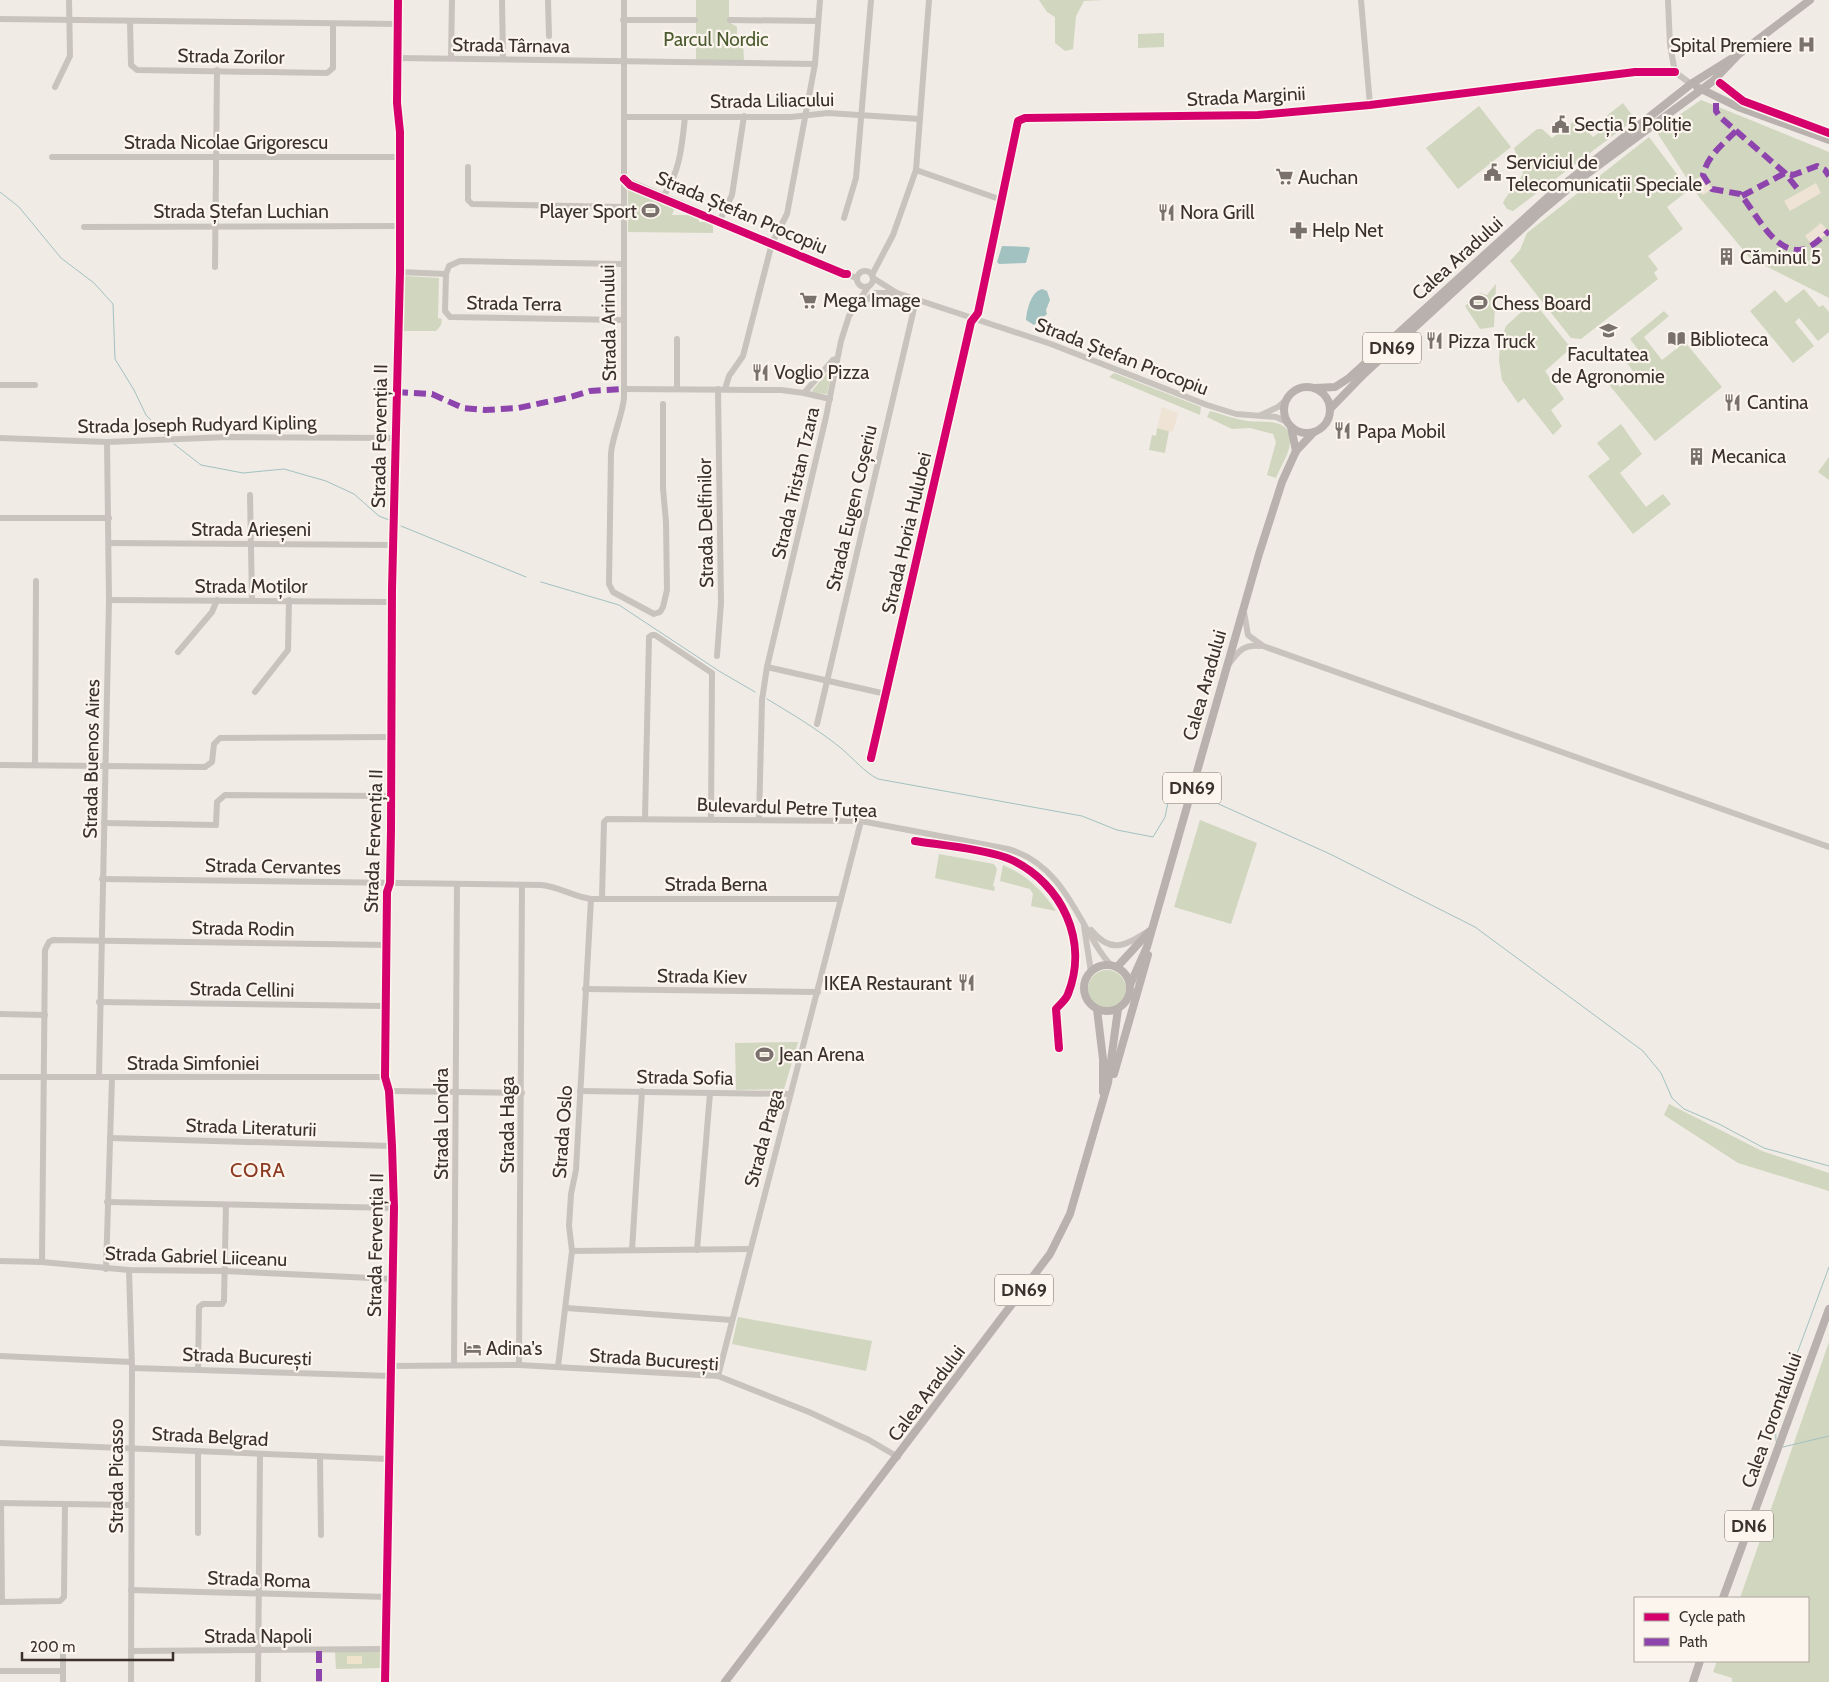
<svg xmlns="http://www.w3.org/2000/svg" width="1829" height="1682" font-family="Cabin,sans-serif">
<rect width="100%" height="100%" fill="#f0ebe5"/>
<g fill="#d1d6bf">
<path d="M696 0H729V22L737 27V44H743L744 60 696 61Z"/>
<path d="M1039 0H1104L1084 1 1076 16 1073 49 1065 51 1055 43V17L1047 12Z"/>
<path d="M1164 33V47L1138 48V34Z"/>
<path d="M1701 100 1829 152V298L1750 258 1699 197 1656 131Z"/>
<path d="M1623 103 1635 119 1513 211 1507 209 1503 203C1506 195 1518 183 1523 174L1514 148 1537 129H1542L1552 138 1577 119 1593 137 1605 128 1600 121Z"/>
<path d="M1479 106 1511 147 1458 189 1426 148Z"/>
<path d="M1649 137 1689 190 1667 207 1683 229 1648 256 1658 269 1654 273 1658 279 1581 339 1571 338 1510 261 1520 250 1527 233Z"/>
<path d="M628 187 675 207 672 215H698L699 222H713V233L628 232Z"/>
<path d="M406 276 439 278 438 318 442 319 441 325 436 331H402L404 278Z"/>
<path d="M1496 284 1494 327 1480 329 1465 306 1480 293 1487 295Z"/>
<path d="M1804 289 1819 307 1823 305 1829 312V332L1818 341 1799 318 1795 322 1814 346 1793 363 1750 311 1775 290 1786 303Z"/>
<path d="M1533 301 1571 348 1545 371 1564 399 1551 410 1562 426 1553 435 1524 398 1518 403 1502 380 1499 361 1500 342 1506 326Z"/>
<path d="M1664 311 1669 316 1644 337 1662 360 1685 342 1722 387 1655 441 1606 381 1612 377 1620 387 1636 375 1627 363 1640 352 1630 339Z"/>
<path d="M830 369 832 370 827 394 813 393 812 391Z"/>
<path d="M1114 373 1201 407 1200 415 1109 377Z"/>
<path d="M1210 411C1222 414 1234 419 1247 421 1263 423 1291 417 1290 442 1290 453 1280 467 1276 478L1267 475 1276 442 1273 434 1250 428 1232 429 1207 417Z"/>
<path d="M1621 424 1642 454 1620 473 1646 507 1663 494 1671 504 1633 534 1588 476 1610 459 1597 443Z"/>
<path d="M1157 428 1169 431 1165 453 1149 450 1152 435 1156 436Z"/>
<path d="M1829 457V480L1818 472Z"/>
<path d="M1200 820 1257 843 1231 924 1174 907Z"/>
<path d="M939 854 994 864 997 869 993 886 995 887 994 891 935 878Z"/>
<path d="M1003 865C1026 875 1042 890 1056 911L1031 906 1033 894 1030 889 1000 881Z"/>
<circle cx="1107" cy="989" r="19"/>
<path d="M798 1042 784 1089 736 1090 735 1043Z"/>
<path d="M1669 1104 1762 1151 1829 1173V1191L1738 1163 1664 1115Z"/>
<path d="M738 1317 872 1341 866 1371 732 1344Z"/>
<path d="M1829 1342V1682H1732V1678L1713 1672 1717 1661H1808V1598H1740Z"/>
<path d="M335 1652H379L382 1656V1668L336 1669Z"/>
</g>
<rect fill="#efe3cc" x="347" y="1656" width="15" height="8"/>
<g fill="#eee3d5">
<path d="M1703 175 1712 189 1703 195 1693 181Z"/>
<path d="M1816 183 1821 193 1790 211 1784 201Z"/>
<path d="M1821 223 1829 232 1812 245 1805 236Z"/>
<path d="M1162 407 1178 413 1173 432 1157 428Z"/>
</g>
<g fill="#a1c2c1">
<path d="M1002 246 1028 247 1030 248 1026 263 999 264 997 262Z"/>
<path d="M1042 289 1047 291 1050 300 1046 310 1047 314 1034 325 1026 320C1027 309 1031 292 1042 289Z"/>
</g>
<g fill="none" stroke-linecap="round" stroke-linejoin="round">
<g stroke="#a1c2c1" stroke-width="1">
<path d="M0 192 19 207 61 258 94 283 113 304 115 359 134 390 146 415 165 435"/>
<path d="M174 444 201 465 243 473 284 469 326 481 354 494 379 516 389 520"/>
<path d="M401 526 526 577"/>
<path d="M541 582 619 605 719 671 755 692"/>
<path d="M767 699C792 714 819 730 842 749 855 760 863 771 878 779L1082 816 1117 830 1153 837 1165 817 1171 788 1182 791"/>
<path d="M1203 797 1330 854 1475 927 1643 1051 1661 1073 1672 1098 1684 1109 1719 1124 1764 1148 1829 1166"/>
<path d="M1778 1443 1776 1441 1775 1413 1829 1267"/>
<path d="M1783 1447 1829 1436"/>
</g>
<g stroke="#c9c3be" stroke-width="6">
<path d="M502 0 503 59"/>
<path d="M548 0 549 36"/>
<path d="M624 0V398C622 417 613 434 611 453L609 584 613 592 654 614 660 612 663 607 667 590 666 522 663 488V404"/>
<path d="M1361 0 1370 105"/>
<path d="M1668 0 1670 45 1675 72 1691 84"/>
<path d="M0 19 398 24"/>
<path d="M623 20H695"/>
<path d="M730 20 818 21"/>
<path d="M130 22 131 65 137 70 327 73 333 68V25"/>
<path d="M398 58 815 64"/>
<path d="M451 58 452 0"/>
<path d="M55 87 70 56 69 0"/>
<path d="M624 117H791L828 113 920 119"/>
<path d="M52 157H399"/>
<path d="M468 167V200L472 204 623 207"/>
<path d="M916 170 1002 200"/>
<path d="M624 179 856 278"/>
<path d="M664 195C680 172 682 145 685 117"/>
<path d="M844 218 856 178 871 0"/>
<path d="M720 220 732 195 744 116"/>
<path d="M84 227 399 226"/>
<path d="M215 267 217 70"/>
<circle cx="865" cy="279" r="8"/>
<path d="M400 272 446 274 449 266 460 261 622 264"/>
<path d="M446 274 445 311 450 317 622 320"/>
<path d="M872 275 893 235 916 170 929 0"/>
<path d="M873 278 897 293 1051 344 1207 405 1236 414 1276 417 1287 422"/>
<path d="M859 306 875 293H893"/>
<path d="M677 339V389"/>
<path d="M0 385H35"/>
<path d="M624 389 781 390 804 393 833 360 837 359"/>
<path d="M725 389 729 376 743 356 772 243 787 214 815 64 820 0"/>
<path d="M804 393 830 399"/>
<path d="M1261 415 1278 407 1287 399"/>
<path d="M0 438 107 442 228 437 395 438"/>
<path d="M250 495 252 600"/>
<path d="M0 518H109"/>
<path d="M109 543 393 545"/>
<path d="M109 600 392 602"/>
<path d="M1244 612 1248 635 1263 646 1829 847"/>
<path d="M178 652 212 612 217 600"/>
<path d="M717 656 721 603 718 389"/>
<path d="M1229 664C1238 652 1243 644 1260 646"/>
<path d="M767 667 886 694"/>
<path d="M255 692 288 650 289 600"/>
<path d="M817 724 916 300"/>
<path d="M871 758 971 322 978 313 1018 121 1025 118 1258 115 1370 105 1635 72H1675"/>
<path d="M0 765 205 767 212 762 214 744 220 738 392 737"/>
<path d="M35 765 36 581"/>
<path d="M645 819 649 637 652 635H655L712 673 711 819"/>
<path d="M759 819 762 700 767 667 826 417 841 341 849 316 868 287"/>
<path d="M104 823 216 825 217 802 225 795 392 796"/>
<path d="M102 879 541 885C560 887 572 896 591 899H841"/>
<path d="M602 898 604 822 607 819 861 821 1008 849C1051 861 1070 899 1090 935 1097 946 1102 957 1112 966"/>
<path d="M1084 926 1091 972"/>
<path d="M1091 930C1111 954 1124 946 1147 932"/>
<path d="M585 989 818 992"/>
<path d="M99 1002 385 1006"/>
<path d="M0 1014 45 1015"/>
<path d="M0 1077H385"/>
<path d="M99 1077 109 600 107 442"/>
<path d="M389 1091 522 1093"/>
<path d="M580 1091 790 1094"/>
<path d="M110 1138 392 1146"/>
<path d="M107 1202 394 1208"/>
<path d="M632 1250 642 1091"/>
<path d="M697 1250 710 1093"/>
<path d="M572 1251 749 1249"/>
<path d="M0 1261 42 1262 129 1270 225 1271 392 1279"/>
<path d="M42 1262 45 950 49 942 53 940 386 945"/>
<path d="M106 1269 112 1078"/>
<path d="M129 1270 132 1368 131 1682"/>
<path d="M566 1308 732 1320"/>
<path d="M0 1356 131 1362"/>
<path d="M454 1365 457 884"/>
<path d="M519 1365 522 885"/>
<path d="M391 1366 519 1365 718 1376 809 1412 869 1440 898 1457"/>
<path d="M558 1367 572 1251 569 1226 571 1194 576 1170 591 899"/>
<path d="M132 1368 391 1376"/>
<path d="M198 1370 199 1307 203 1304H222L224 1301 226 1205"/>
<path d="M718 1376 861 821"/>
<path d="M0 1443 389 1459"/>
<path d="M320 1456 321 1535"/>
<path d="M0 1503 131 1505"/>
<path d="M1 1503 2 1602"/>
<path d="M198 1533V1452"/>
<path d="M131 1590 387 1597"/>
<path d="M0 1602 60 1601 64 1597 65 1504"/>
<path d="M131 1651 386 1649"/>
<path d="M63 1655V1682"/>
<path d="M0 1671H63"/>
<path d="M319 1681V1682"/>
<path d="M258 1682 260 1454"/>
<path d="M385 1682 394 1208 392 1146 389 1091 385 1077 387 892 390 883 391 830 392 589 400 272V132L397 103 398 0"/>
</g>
<g stroke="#b8b1ad" stroke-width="8">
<path d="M1697 87 1738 107 1829 140"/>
<circle cx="1307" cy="410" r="23"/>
<path d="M1315 388 1335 387 1349 378 1547 198 1691 84 1731 59"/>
<path d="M1330 409 1364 374 1537 215 1580 179 1713 81 1739 54 1810 0"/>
<path d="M1291 427 1296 451"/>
<circle cx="1107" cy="988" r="23"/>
<path d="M1117 967 1150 931"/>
<path d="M1130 985 1147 947 1259 554 1282 482 1296 451 1314 432"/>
<path d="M1097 1009 1103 1059V1092"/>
<path d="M1114 1074 1148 955"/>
<path d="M1723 1598 1829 1309"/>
<path d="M725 1682 1050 1254 1070 1214 1108 1083 1118 1009"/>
<path d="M1693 1682 1700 1661"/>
</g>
<g stroke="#8e44ad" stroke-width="6" stroke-dasharray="12 6" stroke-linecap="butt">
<path d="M1716 103V111L1720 117 1785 173 1800 192"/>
<path d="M1736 131C1722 145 1708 155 1703 175L1712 189 1740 194C1755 211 1773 252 1800 250 1811 249 1821 238 1829 231"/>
<path d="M1742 196 1785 173 1793 175 1817 166 1825 170 1829 176"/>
<path d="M396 392 432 394 463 408 485 410 518 408 570 397 590 391 624 389"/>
<path d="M319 1681V1650"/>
</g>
<defs>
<g id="cycleway">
<path d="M1720 83 1743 101 1829 133"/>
<path d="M624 179 630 185 844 274H847"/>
<path d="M871 758 971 322 978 313 1018 121 1025 118 1258 115 1370 105 1635 72H1675"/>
<path d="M915 841C940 845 991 850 1012 860 1062 884 1089 941 1068 994 1066 1000 1060 1004 1056 1009L1059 1048"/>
<path d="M385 1682 394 1208 392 1146 389 1091 385 1077 387 892 390 883 391 830 392 589 400 272V132L397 103 398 0"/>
</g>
</defs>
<use href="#cycleway" stroke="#fbf5ee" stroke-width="11"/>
<use href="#cycleway" stroke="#d6006c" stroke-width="8"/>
</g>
<defs>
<symbol id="hospital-bare" viewBox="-9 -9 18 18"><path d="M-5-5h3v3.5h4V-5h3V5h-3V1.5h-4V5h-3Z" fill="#7a716c" stroke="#fbf5ee" stroke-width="2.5" paint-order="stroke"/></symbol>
<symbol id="civic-bare" viewBox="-9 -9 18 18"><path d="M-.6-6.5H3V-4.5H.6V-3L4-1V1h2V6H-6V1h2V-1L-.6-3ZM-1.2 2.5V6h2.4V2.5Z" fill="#7a716c" stroke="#fbf5ee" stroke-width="2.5" paint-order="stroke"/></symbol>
<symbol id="supermarket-bare" viewBox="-9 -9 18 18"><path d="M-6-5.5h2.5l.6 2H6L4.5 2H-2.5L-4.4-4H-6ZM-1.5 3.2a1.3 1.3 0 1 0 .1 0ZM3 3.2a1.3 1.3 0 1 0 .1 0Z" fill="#7a716c" stroke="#fbf5ee" stroke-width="2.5" paint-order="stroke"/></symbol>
<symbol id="stadium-bare" viewBox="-9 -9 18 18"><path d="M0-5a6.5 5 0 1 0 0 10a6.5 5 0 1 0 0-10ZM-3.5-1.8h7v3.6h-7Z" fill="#7a716c" stroke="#fbf5ee" stroke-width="2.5" paint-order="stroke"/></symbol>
<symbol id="restaurant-bare" viewBox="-9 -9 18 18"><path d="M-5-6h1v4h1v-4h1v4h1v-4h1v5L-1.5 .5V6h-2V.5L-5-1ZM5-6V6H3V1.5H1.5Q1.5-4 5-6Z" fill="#7a716c" stroke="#fbf5ee" stroke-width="2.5" paint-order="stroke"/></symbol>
<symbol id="pharmacy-bare" viewBox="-9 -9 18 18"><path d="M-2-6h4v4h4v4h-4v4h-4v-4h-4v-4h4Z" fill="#7a716c" stroke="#fbf5ee" stroke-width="2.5" paint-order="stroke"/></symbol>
<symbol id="building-bare" viewBox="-9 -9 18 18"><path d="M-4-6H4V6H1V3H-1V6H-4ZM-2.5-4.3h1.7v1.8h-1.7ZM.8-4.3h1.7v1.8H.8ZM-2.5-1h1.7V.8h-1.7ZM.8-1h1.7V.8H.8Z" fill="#7a716c" stroke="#fbf5ee" stroke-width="2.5" paint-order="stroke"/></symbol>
<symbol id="school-bare" viewBox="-9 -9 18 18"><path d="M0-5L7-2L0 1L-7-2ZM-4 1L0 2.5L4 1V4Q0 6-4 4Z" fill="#7a716c" stroke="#fbf5ee" stroke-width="2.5" paint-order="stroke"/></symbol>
<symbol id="library-bare" viewBox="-9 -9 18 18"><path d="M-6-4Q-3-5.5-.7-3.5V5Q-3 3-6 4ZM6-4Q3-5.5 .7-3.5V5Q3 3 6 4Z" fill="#7a716c" stroke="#fbf5ee" stroke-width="2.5" paint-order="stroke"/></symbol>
<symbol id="hotel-bare" viewBox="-9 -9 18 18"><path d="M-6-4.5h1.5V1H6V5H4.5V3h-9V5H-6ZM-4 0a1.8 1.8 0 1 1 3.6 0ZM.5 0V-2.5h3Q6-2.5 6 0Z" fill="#7a716c" stroke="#fbf5ee" stroke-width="2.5" paint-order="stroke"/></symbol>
</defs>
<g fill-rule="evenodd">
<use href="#hospital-bare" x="1794" y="32" width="25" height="25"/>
<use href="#civic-bare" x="1548" y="112" width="25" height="25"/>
<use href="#civic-bare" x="1480" y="160" width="25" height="25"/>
<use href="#supermarket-bare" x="1272" y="164" width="25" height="25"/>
<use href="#stadium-bare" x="638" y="198" width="25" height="25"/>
<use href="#restaurant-bare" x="1154" y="200" width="25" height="25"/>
<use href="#pharmacy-bare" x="1286" y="218" width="25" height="25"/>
<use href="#building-bare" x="1714" y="244" width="25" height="25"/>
<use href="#supermarket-bare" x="796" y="288" width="25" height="25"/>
<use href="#stadium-bare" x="1466" y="290" width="25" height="25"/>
<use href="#school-bare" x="1596" y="318" width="25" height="25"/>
<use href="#library-bare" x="1664" y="326" width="25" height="25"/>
<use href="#restaurant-bare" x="1422" y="328" width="25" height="25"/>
<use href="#restaurant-bare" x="748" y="360" width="25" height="25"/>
<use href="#restaurant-bare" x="1720" y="390" width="25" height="25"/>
<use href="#restaurant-bare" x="1330" y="418" width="25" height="25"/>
<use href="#building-bare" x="1684" y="444" width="25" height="25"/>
<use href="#restaurant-bare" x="954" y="970" width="25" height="25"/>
<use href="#stadium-bare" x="752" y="1042" width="25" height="25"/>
<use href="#hotel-bare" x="460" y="1336" width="25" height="25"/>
</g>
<g text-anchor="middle" stroke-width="4.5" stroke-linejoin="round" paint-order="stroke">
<g fill="#fbf5ee" stroke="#756b66" stroke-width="1">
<rect x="1363" y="332.5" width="58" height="31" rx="4"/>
<rect x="1163" y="772.5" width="58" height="31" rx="4"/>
<rect x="995" y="1274.5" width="58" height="31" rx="4"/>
<rect x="1725" y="1510.5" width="48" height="31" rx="4"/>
</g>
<g font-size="18" font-weight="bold" fill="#3b302b">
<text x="1392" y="354">DN69</text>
<text x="1192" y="794">DN69</text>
<text x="1024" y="1296">DN69</text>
<text x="1749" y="1532">DN6</text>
</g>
<g font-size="19" fill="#4a5a2e" stroke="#fbf5ee">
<text x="716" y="46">Parcul Nordic</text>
</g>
<g font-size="19" fill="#3b302b" stroke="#fbf5ee">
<text transform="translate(511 45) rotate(1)" y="7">Strada Târnava</text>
<text transform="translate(231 56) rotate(1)" y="7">Strada Zorilor</text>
<text transform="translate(1246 96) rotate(-3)" y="7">Strada Marginii</text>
<text transform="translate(772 100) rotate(-1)" y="7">Strada Liliacului</text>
<text x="226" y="149">Strada Nicolae Grigorescu</text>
<text x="241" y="218">Strada Ștefan Luchian</text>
<text transform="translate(742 212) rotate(23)" y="7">Strada Ștefan Procopiu</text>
<text transform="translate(1457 258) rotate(-42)" y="7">Calea Aradului</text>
<text transform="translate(514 303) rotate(1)" y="7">Strada Terra</text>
<text transform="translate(608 323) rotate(-91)" y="7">Strada Arinului</text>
<text transform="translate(1122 356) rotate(21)" y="7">Strada Ștefan Procopiu</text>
<text transform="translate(197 424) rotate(-1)" y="7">Strada Joseph Rudyard Kipling</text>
<text transform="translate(379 436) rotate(-89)" y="7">Strada Fervenția II</text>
<text transform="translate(795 483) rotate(-77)" y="7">Strada Tristan Tzara</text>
<text transform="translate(851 508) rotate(-77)" y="7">Strada Eugen Coșeriu</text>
<text transform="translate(705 523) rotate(-91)" y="7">Strada Delfinilor</text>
<text x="251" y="536">Strada Arieșeni</text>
<text transform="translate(906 533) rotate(-77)" y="7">Strada Horia Hulubei</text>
<text x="251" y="593">Strada Moților</text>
<text transform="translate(1204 685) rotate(-74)" y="7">Calea Aradului</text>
<text transform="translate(91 759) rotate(-89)" y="7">Strada Buenos Aires</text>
<text transform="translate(787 807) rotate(2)" y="7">Bulevardul Petre Țuțea</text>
<text transform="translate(373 841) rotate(-88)" y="7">Strada Fervenția II</text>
<text transform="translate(273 866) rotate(1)" y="7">Strada Cervantes</text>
<text x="716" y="891">Strada Berna</text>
<text transform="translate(243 928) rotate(1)" y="7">Strada Rodin</text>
<text transform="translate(702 976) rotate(1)" y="7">Strada Kiev</text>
<text transform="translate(242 989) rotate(1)" y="7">Strada Cellini</text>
<text x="193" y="1070">Strada Simfoniei</text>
<text transform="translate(685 1077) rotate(1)" y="7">Strada Sofia</text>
<text transform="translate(441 1124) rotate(-90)" y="7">Strada Londra</text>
<text transform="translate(507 1125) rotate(-90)" y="7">Strada Haga</text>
<text transform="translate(251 1127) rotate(2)" y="7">Strada Literaturii</text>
<text transform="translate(562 1132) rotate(-86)" y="7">Strada Oslo</text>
<text transform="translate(763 1138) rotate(-75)" y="7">Strada Praga</text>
<text transform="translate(375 1245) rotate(-89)" y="7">Strada Fervenția II</text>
<text transform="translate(196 1256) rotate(2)" y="7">Strada Gabriel Liiceanu</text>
<text transform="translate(247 1356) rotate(2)" y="7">Strada București</text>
<text transform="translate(654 1359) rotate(4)" y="7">Strada București</text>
<text transform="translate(926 1393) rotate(-53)" y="7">Calea Aradului</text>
<text transform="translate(1771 1420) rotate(-70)" y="7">Calea Torontalului</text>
<text transform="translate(210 1436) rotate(3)" y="7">Strada Belgrad</text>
<text transform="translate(116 1476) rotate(-90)" y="7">Strada Picasso</text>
<text transform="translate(259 1579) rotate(2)" y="7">Strada Roma</text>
<text x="258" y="1643">Strada Napoli</text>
</g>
<g font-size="19" fill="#3b302b" stroke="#fbf5ee" text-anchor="start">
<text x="1792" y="52" text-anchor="end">Spital Premiere</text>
<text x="1574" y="131">Secția 5 Poliție</text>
<text x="1506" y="169">Serviciul de<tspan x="1506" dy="22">Telecomunicații Speciale</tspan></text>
<text x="1298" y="184">Auchan</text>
<text x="637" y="218" text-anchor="end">Player Sport</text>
<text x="1180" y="219">Nora Grill</text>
<text x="1312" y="237">Help Net</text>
<text x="1740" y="264">Căminul 5</text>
<text x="823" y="307">Mega Image</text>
<text x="1492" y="310">Chess Board</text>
<text x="1690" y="346">Biblioteca</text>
<text x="1448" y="348">Pizza Truck</text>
<text x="1608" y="361" text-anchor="middle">Facultatea<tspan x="1608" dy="22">de Agronomie</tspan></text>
<text x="774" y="379">Voglio Pizza</text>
<text x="1747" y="409">Cantina</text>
<text x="1357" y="438">Papa Mobil</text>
<text x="1711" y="463">Mecanica</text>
<text x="952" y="990" text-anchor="end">IKEA Restaurant</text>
<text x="779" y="1061">Jean Arena</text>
<text x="486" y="1355">Adina's</text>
</g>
<g font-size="20" letter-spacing="1" fill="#8c3b22" stroke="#fbf5ee">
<text x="258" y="1177">CORA</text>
</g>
</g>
<rect x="1634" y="1597" width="175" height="65" fill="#fbf5ee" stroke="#aea6a0"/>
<rect x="1644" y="1613" width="25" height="8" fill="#d6006c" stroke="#aea6a0"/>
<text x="1679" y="1622" font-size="15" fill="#3b302b">Cycle path</text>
<rect x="1644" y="1638" width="25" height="8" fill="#8e44ad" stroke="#aea6a0"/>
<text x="1679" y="1647" font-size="15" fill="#3b302b">Path</text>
<path d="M22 1652v8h151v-8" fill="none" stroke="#3b302b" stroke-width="2.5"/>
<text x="30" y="1652" font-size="15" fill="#3b302b" stroke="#fbf5ee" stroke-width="4" paint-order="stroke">200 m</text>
</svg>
